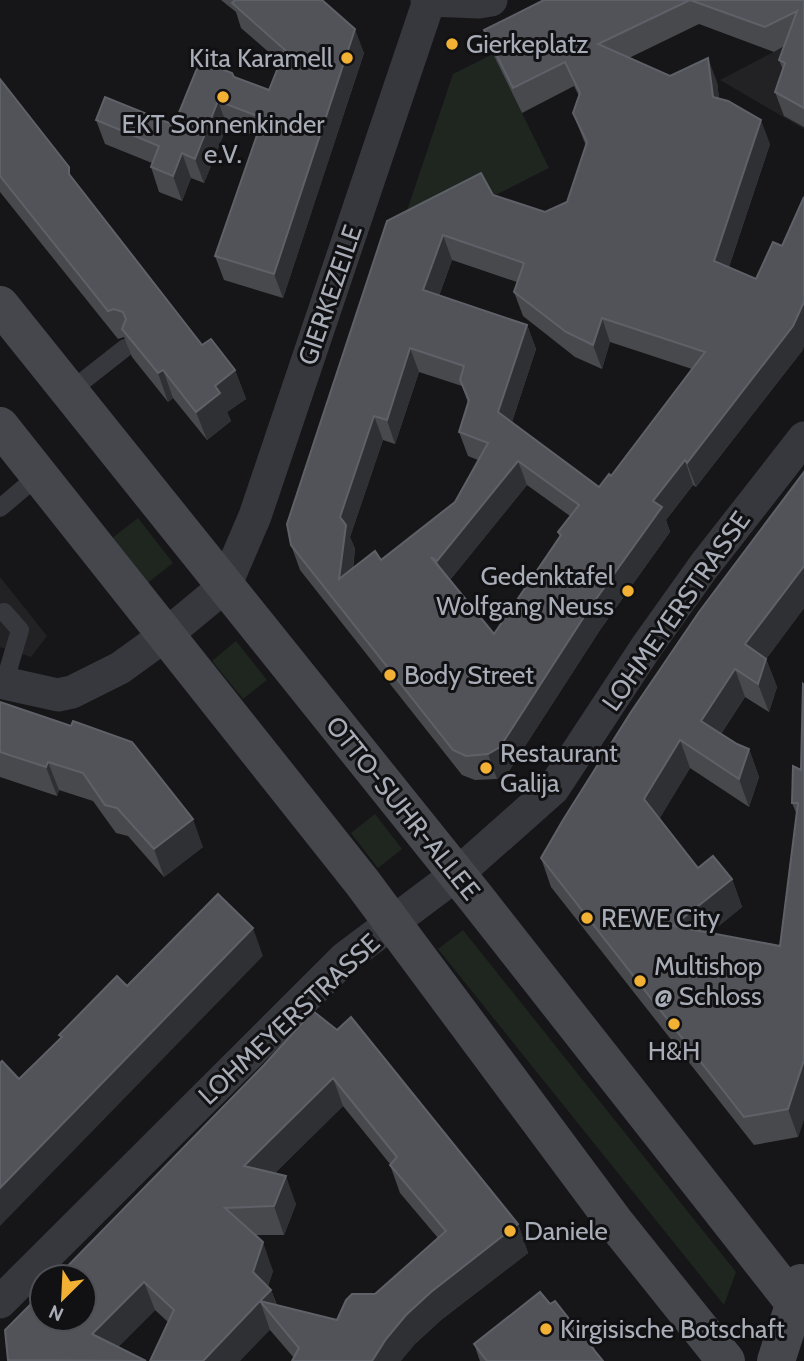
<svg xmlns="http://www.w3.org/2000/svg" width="804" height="1361" font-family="Cabin,sans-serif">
<rect width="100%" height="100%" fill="#161618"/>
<g fill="#222225">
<path d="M804 36V129L720 80Z"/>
<path d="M0 577 47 636 31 657 0 647Z"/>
</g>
<g fill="#1e261f">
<path d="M493 54 549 168 395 246 453 74Z"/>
<path d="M138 518 173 563 146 584 111 539Z"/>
<path d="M236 641 267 680 243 699 212 661Z"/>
<path d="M375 814 402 849 378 868 351 833Z"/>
<path d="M463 930 736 1272 724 1305 438 949Z"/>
</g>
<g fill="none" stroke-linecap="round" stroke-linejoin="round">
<g stroke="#37383d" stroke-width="18">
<path d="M69 392 125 348"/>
<path d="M0 508 39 475"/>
<path d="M4 684 20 630 4 612"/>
</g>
<g stroke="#37383d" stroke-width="33">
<path d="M427 0 479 2 491 0"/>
<path d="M0 682 58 695 72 692 120 668 167 634 225 586 255 516 429 1"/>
<path d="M0 1302 345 958 457 874 553 789 647 646 704 566 804 438"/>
</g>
<g stroke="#45474d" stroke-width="38">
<path d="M0 305 476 898 795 1304 804 1312"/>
<path d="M0 426 362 882 617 1225 726 1361"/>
<path d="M776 1361 801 1283"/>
</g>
</g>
<g fill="#47494d" fill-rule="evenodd">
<path d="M221 0H322L364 53 283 298 224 280 215 256 256 136 227 126 204 183 191 178 182 201 159 192 151 167 152 163 105 144 96 120 174 125 234 77 269 90 280 62 241 28 236 12Z"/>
<path d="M544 0H804V127L784 116 775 92 783 70 779 60 784 46 774 52 699 24 629 58 670 76 717 82 719 99 770 144 729 267 756 279 782 246 804 197V346L802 351 696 487 693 485 666 520 670 532 600 630 509 771 497 779 475 780 462 775 300 570 291 545 387 221 493 195 545 212 567 202 586 146 573 113 579 96 574 86 522 113 493 54 484 30ZM452 260 517 282 514 292 523 316 575 357 602 369 610 342 692 369 611 476 599 487 512 422 536 349 527 325 439 296ZM419 372 462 386 468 403 459 432 468 456 478 460 455 502 381 560 353 569 355 549 350 537 383 440 395 444ZM527 485 570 516 558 532 560 537 494 634 450 580Z"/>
<path d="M0 79 74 181 202 345 235 370 246 399 227 412 231 421 207 440 173 398 168 402 132 357 124 337 118 339 0 192Z"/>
<path d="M804 472V608L766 659 777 687 769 712 745 697 721 734 737 744 749 749 759 777 749 807 690 768 659 819 698 868 732 879 742 907 710 933 780 946 797 815 792 803 801 770 804 685V1119L798 1137 754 1145 551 887 541 858Z"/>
<path d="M0 702 203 847 164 877 128 836 116 833 93 801 59 790 57 796 0 777Z"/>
<path d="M313 1011 518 1224 528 1253 441 1320 416 1343 294 1358 270 1330 168 1322 155 1310 118 1347 146 1361H9L5 1330 264 1065ZM343 1106 390 1164V1165L400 1193 438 1238 375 1294 337 1320 277 1305 271 1290 268 1286 273 1271 255 1235H284L296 1204 275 1173Z"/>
<path d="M550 1304 570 1320 592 1342 596 1353 603 1361H480L474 1344Z"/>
</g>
<g fill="#2f3033">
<path d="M355 29 364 53 283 298 274 274Z"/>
<path d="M708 58 717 82 722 121 713 97Z"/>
<path d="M218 101 227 126 204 183 195 159Z"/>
<path d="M761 120 770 144 723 285 714 261Z"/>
<path d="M182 153 191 178 182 201 173 176Z"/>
<path d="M443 235 452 260 432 315 423 290Z"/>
<path d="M804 302V346L802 351 696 487 687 463Z"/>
<path d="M602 318 610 342 602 369 593 345Z"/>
<path d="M527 325 536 349 507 437 498 412Z"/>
<path d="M410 348 419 372 395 444 387 420Z"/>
<path d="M163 370 173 398 168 402 158 373Z"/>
<path d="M235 370 246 399 227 412 231 421 207 440 196 412 215 386Z"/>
<path d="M374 416 383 440 350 537 355 549 348 604 339 579 340 517Z"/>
<path d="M685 460 693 485 666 520 670 532 600 630 509 771 497 779 488 754 653 501Z"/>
<path d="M518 461 527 485 446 585 437 561Z"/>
<path d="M804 566V608L756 673 745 644Z"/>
<path d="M766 659 777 687 769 712 758 684Z"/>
<path d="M735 669 745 697 711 749 701 721Z"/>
<path d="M680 740 690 768 654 828 644 799Z"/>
<path d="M749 749 759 777 749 807 739 779Z"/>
<path d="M48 762 59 790 57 796 46 767Z"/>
<path d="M193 819 203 847 164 877 154 849Z"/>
<path d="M732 879 742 907 683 955 673 926Z"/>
<path d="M253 928 263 956 0 1226V1188Z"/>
<path d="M804 1060V1119L798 1137 788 1109Z"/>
<path d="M333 1078 343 1106 254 1194 244 1166Z"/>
<path d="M286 1176 296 1204 284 1235 274 1206Z"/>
<path d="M518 1224 528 1253 441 1320 416 1343 401 1361H372L386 1339 406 1315 431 1292Z"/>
<path d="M263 1242 273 1271 264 1297 271 1290 281 1318 260 1301 253 1272Z"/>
<path d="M144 1282 155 1310 104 1361 92 1334Z"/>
<path d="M260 1301 270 1330 240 1361H203Z"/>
</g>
<g fill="#525359" stroke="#5f6168" stroke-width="2" fill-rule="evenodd">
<path d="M235 0H322L355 29 274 274 215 256 263 118 218 101 195 159 182 153 173 176 151 167 159 146 96 120 105 97 174 125 200 61 232 73 234 77 269 90 285 50 232 3Z"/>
<path d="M544 0H690L598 44 670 76 708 58 713 97 728 101 761 120 714 261 756 279 773 242 782 246 804 197V302L793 326 687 463 685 460 653 501 662 507 591 606 500 747 488 754 466 756 453 750 291 545 287 524 387 221 481 173 493 195 545 212 567 202 587 142 573 113 580 93 565 62 513 88 484 30ZM443 235 524 263 514 292 566 332 593 345 602 318 705 352 611 476 609 474 599 487 498 412 527 325 423 290ZM410 348 464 366 460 380 469 400 459 432 488 443 455 502 381 560 375 551 339 579 346 525 340 517 374 416 387 420ZM518 461 579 505 558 532 561 535 494 634 431 557 437 561Z"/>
<path d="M690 0H804V108L775 92 785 63 779 60 797 11 765 27Z"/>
<path d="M0 79 69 167V174L202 345 211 339 235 370 215 386 220 393 196 412 163 370 158 373 122 329 126 319 123 312 114 309 108 311 0 176Z"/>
<path d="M804 472V566L745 644 766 659 758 684 735 669 701 721 737 744 749 749 739 779 680 740 644 799 698 868 713 856 732 879 673 926 780 946 798 803H792L793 766 801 770 803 684 804 685V1060L788 1109 744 1117 541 858 563 820 631 712 699 612Z"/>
<path d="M0 702 71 726 73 721 132 742 193 819 154 849 117 808 105 805 83 773 48 762 46 767 0 752Z"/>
<path d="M218 894 253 928 0 1188V1063L2 1061 19 1079 62 1037 59 1035 117 976 127 986Z"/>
<path d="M313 1011 337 1030 351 1017 518 1224 431 1292 406 1315 386 1339 372 1361H292L299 1348 260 1301 203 1361H150L174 1310 144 1282 92 1334 146 1361 8 1360 5 1330 42 1293V1319H84V1277H57L264 1065ZM333 1078 397 1157 390 1165 446 1231 375 1294H352L346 1300 337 1320 260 1301 271 1290 253 1272 263 1242 225 1208 274 1206 286 1176 244 1166Z"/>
<path d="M540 1292 550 1304 555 1301 570 1320 573 1318 592 1342 589 1344 603 1361H487L474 1344Z"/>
</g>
<g fill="#f2b134" stroke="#111113" stroke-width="2.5">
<circle cx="452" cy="44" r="7"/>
<circle cx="347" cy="58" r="7"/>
<circle cx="223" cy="97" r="7"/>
<circle cx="628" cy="591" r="7"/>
<circle cx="390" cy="675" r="7"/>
<circle cx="486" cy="768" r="7"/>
<circle cx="587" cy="918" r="7"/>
<circle cx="640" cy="981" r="7"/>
<circle cx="674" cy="1024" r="7"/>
<circle cx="510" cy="1231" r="7"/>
<circle cx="546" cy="1329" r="7"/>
</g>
<g text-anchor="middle" stroke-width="6" stroke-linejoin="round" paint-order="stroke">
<g font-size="26" fill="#a8adb8" stroke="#111113" text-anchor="start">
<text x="466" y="53">Gierkeplatz</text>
<text x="333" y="67" text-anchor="end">Kita Karamell</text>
<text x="223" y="133" text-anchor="middle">EKT Sonnenkinder<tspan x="223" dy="30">e.V.</tspan></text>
<text x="614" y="585" text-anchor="end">Gedenktafel<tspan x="614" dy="30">Wolfgang Neuss</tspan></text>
<text x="404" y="684">Body Street</text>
<text x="500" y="762">Restaurant<tspan x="500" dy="30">Galija</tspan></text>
<text x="601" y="927">REWE City</text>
<text x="654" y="975">Multishop<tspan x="654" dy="30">@ Schloss</tspan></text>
<text x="674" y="1060" text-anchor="middle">H&amp;H</text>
<text x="524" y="1240">Daniele</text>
<text x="560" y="1338">Kirgisische Botschaft</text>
</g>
<g font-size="26" fill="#a8adb8" stroke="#111113">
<text transform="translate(330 295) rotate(-71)" y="9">GIERKEZEILE</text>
<text transform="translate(676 611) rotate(-55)" y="9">LOHMEYERSTRASSE</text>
<text transform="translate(403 808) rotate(51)" y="9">OTTO-SUHR-ALLEE</text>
<text transform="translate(289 1019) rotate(-43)" y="9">LOHMEYERSTRASSE</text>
</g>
</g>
<g transform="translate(63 1298) rotate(204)"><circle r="33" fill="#111113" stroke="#4d4f55" stroke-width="2"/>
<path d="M0-5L12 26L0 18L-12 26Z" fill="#f2b134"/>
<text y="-10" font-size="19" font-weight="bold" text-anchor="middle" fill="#a8adb8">N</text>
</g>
</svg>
